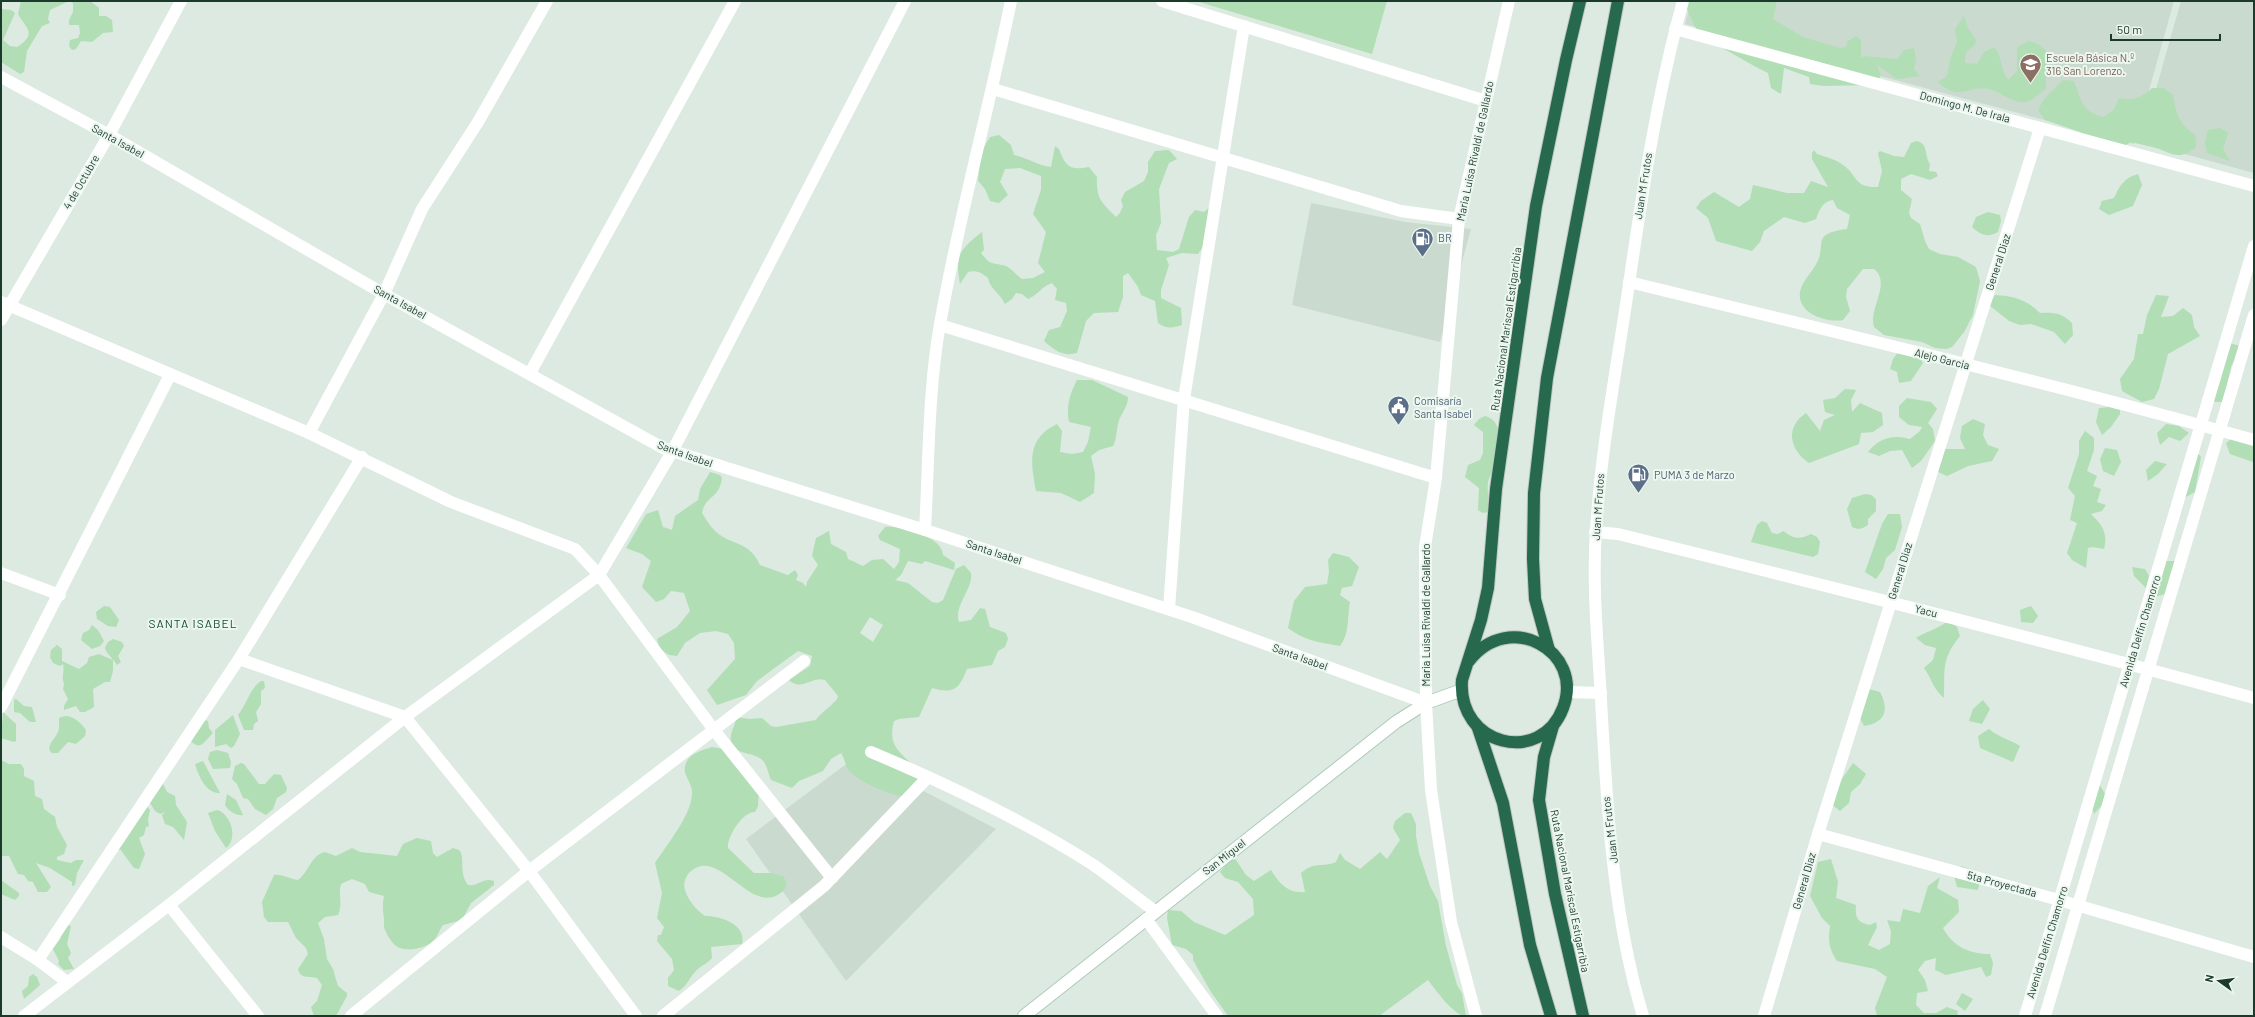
<svg xmlns="http://www.w3.org/2000/svg" width="2255" height="1017" font-family="Barlow,sans-serif">
<rect width="100%" height="100%" fill="#dceae1"/>
<g fill="#cadacf">
<path d="M1691 1H2174L2134 144 1685 24Z"/>
<path d="M2181 1H2254V173L2141 142Z"/>
<path d="M1311 203 1405 222 1471 229 1440 342 1292 305Z"/>
<path d="M857 756 996 829 846 981 746 839Z"/>
</g>
<g fill="#b1deb4" fill-rule="evenodd">
<path d="M21 1H69L50 10 48 19 50 23 42 26 27 51 24 72 20 74 1 62V9L11 10 15 13 3 40 10 46 17 47C38 34 26 28 18 14Z"/>
<path d="M70 1H90L99 8V16H106L112 20 113 32 103 33 92 42 81 41 76 49 72 50 69 46 70 40 78 38 80 33 79 25H69V20L73 12V3Z"/>
<path d="M1196 1H1387L1372 54Z"/>
<path d="M1689 1H1777L1773 19 1803 37 1840 48 1846 47 1848 41 1856 36 1861 40V58L1864 56 1897 59 1904 50 1914 48 1916 59 1914 69 1920 76 1897 79 1877 65 1881 76 1873 85 1823 86 1810 84 1809 77 1784 68 1781 94 1771 88 1768 73C1745 62 1724 47 1700 37L1686 7Z"/>
<path d="M1964 16 1968 28 1976 40 1975 45 1966 52 1965 63 1977 64 1984 52 1995 47C2003 60 2000 69 2008 80L2017 71V47L2029 41 2040 45 2049 54 2046 66V89C2040 93 2032 101 2025 102 2013 103 2003 94 1993 90 1969 82 1961 104 1938 82L1947 76 1951 56 1957 42 1955 29Z"/>
<path d="M2063 80 2074 81C2081 101 2082 111 2103 117L2114 110 2119 98C2134 101 2141 98 2152 88H2164L2173 95C2177 115 2177 122 2195 135L2196 147C2178 163 2170 151 2152 147 2145 145 2138 144 2131 142L2121 148 2090 139 2080 132 2045 120 2038 110 2044 99Z"/>
<path d="M2220 128 2228 133 2223 149 2230 161 2207 153 2205 142 2208 130Z"/>
<path d="M999 135 1011 145 1014 155C1028 158 1037 165 1051 167L1055 146 1059 149C1065 166 1070 171 1089 167L1097 177C1096 198 1101 202 1116 217L1120 213 1123 206 1121 200 1125 192 1144 181 1148 172V162L1155 151 1169 150 1177 159 1169 163 1159 189 1161 223 1156 235 1157 250 1173 252 1179 249 1189 217 1195 210 1204 212 1211 206 1209 238 1198 254 1182 253 1166 258 1169 265 1161 290V298L1181 308 1182 325C1172 328 1166 329 1158 323L1155 301 1141 295 1138 287 1128 273 1123 276V297L1118 312 1094 313 1086 321 1077 353C1063 357 1054 350 1044 341L1049 330 1060 327 1067 311 1066 303 1055 300 1057 289 1052 283C1042 286 1038 295 1028 299L1022 294 1016 293 1012 299 1005 304C1000 293 990 289 988 278 981 273 977 270 968 272L960 284C955 255 959 250 982 232L984 250 981 253C992 267 992 262 1006 266 1011 268 1017 276 1022 279L1033 278 1045 272 1038 263 1046 232 1033 214 1041 190V176L1020 168 1005 169 1000 182 1008 195 999 203 990 201 985 189 978 181 981 152 990 137Z"/>
<path d="M1916 141C1929 143 1924 156 1930 164L1929 171 1936 172 1938 176 1930 180 1911 174 1901 179V190L1912 199 1909 213 1911 218 1920 224 1925 241 1929 249 1940 254 1958 257 1976 267 1980 281 1973 315 1964 332 1952 347 1946 349 1935 348 1922 342 1884 335 1874 327C1868 309 1892 283 1874 269H1863L1847 289 1846 297 1850 311 1843 320C1827 323 1797 314 1800 292 1803 280 1809 276 1815 266 1829 245 1808 234 1847 229L1850 215 1837 208 1833 200C1823 201 1819 210 1816 219L1805 223 1784 217 1764 231 1760 242 1752 251 1716 241 1708 218 1696 208 1701 201 1714 192 1739 207 1750 199 1753 185 1787 193H1804L1811 181 1828 187 1812 159V153L1814 150 1817 154C1825 157 1836 159 1843 165 1858 175 1853 188 1878 187L1882 171 1878 153 1880 151 1894 156 1904 157 1911 143Z"/>
<path d="M2138 174 2142 185 2133 206 2109 215 2099 209 2102 201 2114 198C2120 185 2124 178 2138 174Z"/>
<path d="M1988 212 2000 215 2001 221 1998 232C1987 238 1981 235 1972 227L1976 217Z"/>
<path d="M1995 295C2014 296 2027 300 2040 313 2054 312 2062 313 2072 323L2073 335 2065 344 2054 332 2031 324 2020 325 2009 321 1989 305Z"/>
<path d="M2156 295 2169 296 2161 317 2173 316 2183 308 2192 315 2194 327 2200 336 2168 354 2159 389 2154 399 2142 402 2122 391 2120 379 2134 359 2138 334H2143L2147 315Z"/>
<path d="M2229 343 2240 346 2231 367 2223 402H2213Z"/>
<path d="M1899 351 1918 356 1923 363 1911 381 1899 383 1897 372 1890 369 1893 359Z"/>
<path d="M1077 380H1092L1128 397C1128 408 1120 414 1118 424 1116 432 1117 438 1113 446L1099 450 1091 456 1095 474 1094 493 1080 502 1061 493 1036 491C1031 462 1026 439 1057 424L1062 431 1060 452 1072 454 1083 452 1088 442 1091 427 1069 422C1066 406 1070 393 1077 380Z"/>
<path d="M1845 389 1856 390 1851 400 1852 412 1860 403 1882 413 1883 425 1873 432 1861 433 1859 444 1809 463C1789 449 1785 427 1806 413L1820 431 1824 420 1835 415 1825 412 1823 400 1835 398Z"/>
<path d="M1907 398 1931 402 1937 409 1928 423 1933 429 1935 441 1921 461 1912 468 1902 450 1890 451 1879 456 1868 452C1879 438 1893 434 1910 439L1920 431 1922 427 1909 425 1899 417V406Z"/>
<path d="M2109 407 2120 410V414L2111 427 2102 435 2096 422 2099 408Z"/>
<path d="M1485 416C1508 422 1496 454 1494 471 1483 480 1490 500 1489 512L1483 513 1478 510 1479 488 1465 477 1468 465 1480 460 1483 453V432L1474 425 1479 419Z"/>
<path d="M1973 419 1985 424 1983 435 1988 445 1999 449 1992 461 1968 466 1947 476 1936 471 1942 449H1965L1960 438 1962 426Z"/>
<path d="M2166 424 2179 426 2189 433 2180 441 2169 437 2160 445 2157 433Z"/>
<path d="M2085 431 2094 438V450L2087 471 2097 476 2093 486 2101 489 2097 502 2106 505 2102 511 2091 514C2102 525 2108 532 2104 549L2092 547 2088 548 2086 568 2072 560 2067 553 2077 523 2070 520 2075 496 2068 488 2079 454V441Z"/>
<path d="M2236 435 2254 445 2253 462 2230 454 2226 443Z"/>
<path d="M2105 448 2117 450 2121 462 2114 476 2103 471 2100 459Z"/>
<path d="M2195 450 2201 457 2195 492 2184 498Z"/>
<path d="M2155 461 2167 464 2158 474 2148 481 2146 470Z"/>
<path d="M710 472 720 475 722 478C719 500 706 494 702 513 706 519 710 526 715 531 731 546 749 540 760 565L788 575 795 570 798 575 796 580 803 583 806 587 807 582 818 565 812 556 816 538 829 531 831 544 846 552 848 559 863 566 872 560 883 559 894 569 899 562 900 549 880 540 878 536 885 527C901 525 943 537 943 555L955 563 954 570 925 561 922 564 908 561 901 575 895 580 908 583 932 602 938 603 943 600 956 569 964 565 971 573C974 587 953 607 959 622L971 620 980 608 985 609 990 627 1006 633 1008 639 1005 647 998 651 992 665 967 669C959 690 953 694 932 688L919 717 899 719 894 721C885 754 911 754 922 779L906 797C892 796 859 782 849 771 845 765 845 759 841 753L831 759 823 771 799 781 792 788 771 780C769 775 767 766 764 762 755 750 734 757 731 741 729 733 736 725 736 717L749 719 762 718 771 726 776 727 816 720C821 712 838 702 838 696L825 680C812 676 801 692 789 680L810 666 812 656 798 651 757 681 746 695 717 705 707 690 735 659 734 643 728 634 716 631 700 633 685 643 677 656 669 655 660 649 657 639 677 627 690 611 684 593 671 591 664 599 656 602 642 587 651 561 642 554 626 548 646 514 658 510 663 527 672 530 675 516 698 500 700 489ZM870 617 883 625 873 642 860 633Z"/>
<path d="M1865 494 1871 495 1876 499V511L1868 519V525C1862 529 1859 530 1852 527L1847 509 1852 498Z"/>
<path d="M1888 514H1900L1902 527 1895 550 1886 558 1883 569 1876 579 1865 572 1882 524Z"/>
<path d="M1762 521 1767 523 1772 533 1778 534 1783 531C1795 539 1798 540 1811 534L1817 537 1820 542 1818 554 1813 557 1751 542 1757 525Z"/>
<path d="M1333 553 1349 557 1359 567 1352 586 1342 588 1340 595 1350 602C1347 617 1350 633 1340 646 1321 643 1303 640 1288 628L1294 601 1305 587 1327 584 1329 572 1328 560Z"/>
<path d="M2162 561H2176L2165 594 2154 597Z"/>
<path d="M2132 567 2145 569 2149 576 2146 588 2134 576Z"/>
<path d="M104 606 110 607 119 620 116 627 108 626 97 619 96 612Z"/>
<path d="M2031 606 2038 616 2033 623 2021 622 2020 610Z"/>
<path d="M1948 621 1957 627 1960 636C1941 660 1945 668 1944 698 1933 689 1932 679 1924 668L1933 660 1936 648 1925 645 1916 638C1927 631 1938 629 1948 621Z"/>
<path d="M92 625 98 630 104 641 100 646 92 649 81 640 83 633 89 630Z"/>
<path d="M113 639 122 642 124 646 118 656 121 662 117 665C113 658 107 655 105 648L108 642Z"/>
<path d="M57 645 62 649V661L79 669 87 663 89 657 99 654 113 660V671L110 682H105L93 689 94 707 85 712H80L76 706 64 710V706L68 699 63 689 64 684C61 675 65 672 63 664L60 666 53 663 50 657 51 650Z"/>
<path d="M261 681H264L265 688 261 691V704L256 712 258 721 254 724 253 730H244L238 715C247 704 250 688 261 681Z"/>
<path d="M1869 689 1880 692C1890 711 1884 723 1864 726L1854 707Z"/>
<path d="M16 699 24 706 32 707 36 722H30L20 713 14 712V700Z"/>
<path d="M1983 700 1990 709 1982 724 1969 721 1973 709Z"/>
<path d="M3 712 16 724V741L14 742 1 738Z"/>
<path d="M233 715 240 734 234 746 231 748 226 744 215 747V730Z"/>
<path d="M65 716C74 716 81 723 86 730L85 736 76 744 68 742 58 753H52C45 747 54 740 57 734 60 730 59 723 59 718Z"/>
<path d="M205 720 208 721 209 728 213 733C203 742 201 753 188 738Z"/>
<path d="M1989 729C1998 737 2009 739 2020 746L2013 762 1980 748 1978 736Z"/>
<path d="M712 747 724 749 759 791 758 806 755 812C742 812 727 837 728 848L754 873H772L783 876C786 881 788 885 784 890 752 922 719 842 689 873 685 878 683 884 685 890 688 900 696 910 705 916 720 916 747 924 742 944L711 947 712 958C708 963 704 964 699 968 691 974 688 985 679 991L668 986V978L674 970 672 959 657 941 658 935H661L664 927 657 918 662 893 655 863C666 846 693 813 692 792 692 781 681 775 686 763 690 753 703 750 712 747Z"/>
<path d="M217 750 228 753 231 762 230 768 213 769 208 759 210 752Z"/>
<path d="M1 760 9 764H21L24 769V776L34 781 35 796 42 799 44 809 55 817 57 827 67 845 64 854 57 857V860L71 863 76 860H84L77 873 75 885 72 886V882L50 868 36 863 51 887 47 892H38L33 882 28 881 24 875 18 874 9 856H1Z"/>
<path d="M203 761 220 793C206 794 198 775 195 764Z"/>
<path d="M241 763 244 764 259 784H265L274 774 281 775 287 788 286 792 277 798 273 809 266 815 255 809 248 799 243 798 237 784 232 779 235 766Z"/>
<path d="M1853 763 1866 774 1860 784 1851 792 1849 803 1840 811 1830 803 1835 789Z"/>
<path d="M2097 780 2105 794 2102 805 2094 814 2092 807Z"/>
<path d="M163 784 167 792 175 796 176 805 187 822 184 840 173 827 165 824 162 815 165 812 160 814 155 811 147 798Z"/>
<path d="M227 794 236 800 243 815C236 816 228 811 225 805Z"/>
<path d="M145 804 150 810 148 819 149 826 146 827 144 835 139 838 145 854 139 869 134 868 120 849V850H117Z"/>
<path d="M217 810C230 813 239 838 226 848L215 831 208 813Z"/>
<path d="M1405 813H1411L1416 824V836L1419 853 1430 886 1438 901 1446 946 1457 985 1462 993 1466 1016C1454 1016 1435 989 1428 980L1379 1016H1228L1211 992 1193 960V955L1186 949 1172 945 1167 918 1168 910 1181 911 1194 922 1225 935 1254 915 1253 899 1238 882 1225 878 1220 872 1228 862 1234 857 1246 875 1254 881 1271 870C1279 883 1288 894 1305 892L1301 873C1315 861 1321 868 1336 862L1340 853 1345 860 1360 869 1380 852 1387 859 1400 840 1393 828 1395 821Z"/>
<path d="M417 838 431 841 433 853 437 857 453 848 459 850C466 858 458 872 468 885 478 887 483 877 494 881V885L471 903 462 920 443 925C439 930 438 937 433 941 425 949 401 954 393 943 390 940 385 931 384 927 385 914 381 911 384 896L369 892 365 884 352 879 341 884C338 895 343 905 338 915L325 917 318 923 324 939 327 959 333 969 338 986 347 993V996L336 1016H314L311 1007 317 1001 322 985 317 978C309 976 300 979 298 969L308 954 306 948 296 938 288 922H268L264 917 262 902 274 875C283 874 289 879 298 880 309 872 311 855 325 852L336 856 352 848 360 852 397 856 403 844Z"/>
<path d="M1831 859 1838 882 1836 898 1856 905C1855 918 1857 922 1870 925L1876 922 1877 927 1868 945 1879 950 1890 944 1891 931 1887 920 1900 922 1903 909 1920 913 1928 886 1940 877 1937 888 1958 900 1959 912 1943 928C1953 947 1970 954 1990 954L1993 963 1991 975 1986 977 1981 967 1946 975 1935 970 1936 958 1925 961 1918 970 1925 980 1928 991 1917 993 1916 1005 1924 1013H1936L1947 1007 1958 1011 1957 1016H1877L1875 1008 1887 977 1875 969 1837 961C1829 949 1828 941 1830 926L1822 918 1810 896 1818 862Z"/>
<path d="M1961 866 1972 870 1980 879 1978 890 1957 887 1954 876Z"/>
<path d="M1 880 19 893V896L15 900 1 894Z"/>
<path d="M60 923 71 926 67 944 71 953 68 958 74 969 64 970 58 964 59 961 53 949 61 938 58 931Z"/>
<path d="M33 974 37 977 40 985 24 999 22 991 28 986 29 977Z"/>
<path d="M1962 993 1973 999 1965 1011 1956 1004Z"/>
</g>
<g fill="none" stroke-linecap="round" stroke-linejoin="round">
<defs>
<path id="secondary" d="M1024 1016 1396 722 1426 703 1462 690"/>
<g id="highway">
<path d="M1549 650 1535 599 1533 559 1534 493 1547 378 1618 1"/>
<path d="M1469 661C1509 609 1585 651 1563 708 1541 766 1457 746 1462 680L1481 620 1488 588 1496 489 1536 206 1566 60 1580 1"/>
<path d="M1553 726 1544 757 1539 800 1555 894 1583 1016"/>
<path d="M1478 728 1503 803 1530 945 1551 1016"/>
</g>
</defs>
<use href="#secondary" stroke="#aecbba" stroke-width="14"/>
<use href="#highway" stroke="#bfc8c4" stroke-width="14"/>
<g stroke="#fff" stroke-width="12">
<path d="M1162 1 1486 101"/>
<path d="M1675 29 2254 186"/>
<path d="M1 77 109 135 384 294 663 448 925 530 1192 617 1426 703"/>
<path d="M993 89 1401 211 1459 219"/>
<path d="M1629 282C1838 333 2047 382 2254 440"/>
<path d="M1 302 309 433 451 502 575 549 599 575 714 730 832 878"/>
<path d="M1 320 109 135 181 1"/>
<path d="M940 325 1436 478"/>
<path d="M530 373 735 1"/>
<path d="M309 433 384 294 422 209 478 122 547 1"/>
<path d="M925 530C929 462 928 391 940 324 959 216 989 109 1011 1"/>
<path d="M1595 532 1618 534C1831 587 2043 640 2254 698"/>
<path d="M1 573 60 595"/>
<path d="M1169 609 1184 399 1244 26"/>
<path d="M239 659 405 717 529 871 636 1016"/>
<path d="M1567 692 1601 693"/>
<path d="M1 707 170 375"/>
<path d="M871 752C947 784 1023 820 1092 864 1114 879 1134 896 1155 911"/>
<path d="M1818 834 2059 900 2254 957"/>
<path d="M169 905 258 1016"/>
<path d="M1146 919 1217 1016"/>
<path d="M1 937 38 960 67 982"/>
<path d="M38 960 239 659 362 457"/>
<path d="M24 1016 169 905 405 717 599 575 672 452 905 1"/>
<path d="M351 1016 529 871 804 661"/>
<path d="M663 1016 824 886 928 777"/>
<path d="M1476 1016 1451 922 1431 790 1426 703 1425 547 1436 478 1459 219 1509 1"/>
<path d="M1643 1016C1612 913 1607 806 1601 700 1598 643 1592 587 1596 530 1601 448 1617 366 1629 284 1643 188 1657 95 1683 1"/>
<path d="M1764 1016 1818 834 2040 128"/>
<path d="M2025 1016 2254 246"/>
<path d="M2045 1016 2254 315"/>
</g>
<use href="#secondary" stroke="#fff" stroke-width="12"/>
<use href="#highway" stroke="#26694d" stroke-width="12"/>
</g>
<defs>
<symbol id="school-pin" viewBox="-11 -11 22 30"><path d="M0 17L-7.5 6A9.5 9.5 0 1 1 7.5 6Z" fill="#8d6e63" stroke="#ecf7ef"/><path d="M0-5L7-2L0 1L-7-2ZM-4 1L0 2.5L4 1V4Q0 6-4 4Z" fill="#fff"/></symbol>
<symbol id="fuel-pin" viewBox="-11 -11 22 30"><path d="M0 17L-7.5 6A9.5 9.5 0 1 1 7.5 6Z" fill="#5c6f8a" stroke="#ecf7ef"/><path d="M-5.5-6h7V0h2V4h1.3V-2.5L3-4.5l.8-.8L6-3V5H2.5V1h-1V6h-7ZM-4.2-4.7v3.2H.2V-4.7Z" fill="#fff"/></symbol>
<symbol id="civic-pin" viewBox="-11 -11 22 30"><path d="M0 17L-7.5 6A9.5 9.5 0 1 1 7.5 6Z" fill="#5c6f8a" stroke="#ecf7ef"/><path d="M-.6-6.5H3V-4.5H.6V-3L4-1V1h2V6H-6V1h2V-1L-.6-3ZM-1.2 2.5V6h2.4V2.5Z" fill="#fff"/></symbol>
</defs>
<g fill-rule="evenodd">
<use href="#school-pin" x="2018" y="52" width="25" height="34"/>
<use href="#fuel-pin" x="1410" y="226" width="25" height="34"/>
<use href="#civic-pin" x="1386" y="394" width="25" height="34"/>
<use href="#fuel-pin" x="1626" y="462" width="25" height="34"/>
</g>
<g text-anchor="middle" stroke-width="4" stroke-linejoin="round" paint-order="stroke">
<g font-size="11" fill="#785e54" stroke="#ecf7ef" text-anchor="start">
<text x="2046" y="62">Escuela Básica N.º<tspan x="2046" dy="13">316 San Lorenzo.</tspan></text>
</g>
<g font-size="11" fill="#1c3a2c" stroke="#ecf7ef">
<text transform="translate(1965 107) rotate(15)" y="4">Domingo M. De Irala</text>
<text transform="translate(118 141) rotate(29)" y="4">Santa Isabel</text>
<text transform="translate(1475 151) rotate(-78)" y="4">Maria Luisa Rivaldi de Gallardo</text>
<text transform="translate(81 182) rotate(-60)" y="4">4 de Octubre</text>
<text transform="translate(1643 186) rotate(-81)" y="4">Juan M Frutos</text>
<text transform="translate(1998 262) rotate(-72)" y="4">General Diaz</text>
<text transform="translate(400 302) rotate(29)" y="4">Santa Isabel</text>
<text transform="translate(1506 329) rotate(-82)" y="4">Ruta Nacional Mariscal Estigarribia</text>
<text transform="translate(1942 359) rotate(14)" y="4">Alejo Garcia</text>
<text transform="translate(685 454) rotate(20)" y="4">Santa Isabel</text>
<text transform="translate(1598 507) rotate(-86)" y="4">Juan M Frutos</text>
<text transform="translate(994 552) rotate(18)" y="4">Santa Isabel</text>
<text transform="translate(1900 571) rotate(-73)" y="4">General Diaz</text>
<text transform="translate(1926 611) rotate(14)" y="4">Yacu</text>
<text transform="translate(1426 615) rotate(-90)" y="4">Maria Luisa Rivaldi de Gallardo</text>
<text transform="translate(2140 631) rotate(-73)" y="4">Avenida Delfin Chamorro</text>
<text transform="translate(1300 657) rotate(20)" y="4">Santa Isabel</text>
<text transform="translate(1610 830) rotate(-97)" y="4">Juan M Frutos</text>
<text transform="translate(1224 857) rotate(-38)" y="4">San Miguel</text>
<text transform="translate(1804 881) rotate(-74)" y="4">General Diaz</text>
<text transform="translate(2002 884) rotate(15)" y="4">5ta Proyectada</text>
<text transform="translate(1570 891) rotate(79)" y="4">Ruta Nacional Mariscal Estigarribia</text>
<text transform="translate(2047 942) rotate(-73)" y="4">Avenida Delfin Chamorro</text>
</g>
<g font-size="11" fill="#4e5e75" stroke="#ecf7ef" text-anchor="start">
<text x="1438" y="242">BR</text>
<text x="1414" y="405">Comisaría<tspan x="1414" dy="13">Santa Isabel</tspan></text>
<text x="1654" y="479">PUMA 3 de Marzo</text>
</g>
<g font-size="12" letter-spacing="1" fill="#174e35" stroke="#ecf7ef">
<text x="193" y="628">SANTA ISABEL</text>
</g>
</g>
<rect width="2255" height="1017" fill="none" stroke="#1c3a2c" stroke-width="4"/>
<g transform="translate(2219 981) rotate(284)" stroke="#ecf7ef" stroke-width="3" paint-order="stroke">
<path d="M0-3L7 15L0 10L-7 15Z" fill="#1c3a2c"/>
<text y="-6" font-size="11" font-weight="bold" text-anchor="middle" fill="#1c3a2c">N</text>
</g>
<path d="M2111 34v6h109v-6" fill="none" stroke="#1c3a2c" stroke-width="2"/>
<text x="2117" y="34" font-size="12" fill="#1c3a2c" stroke="#ecf7ef" stroke-width="3" paint-order="stroke">50 m</text>
</svg>
